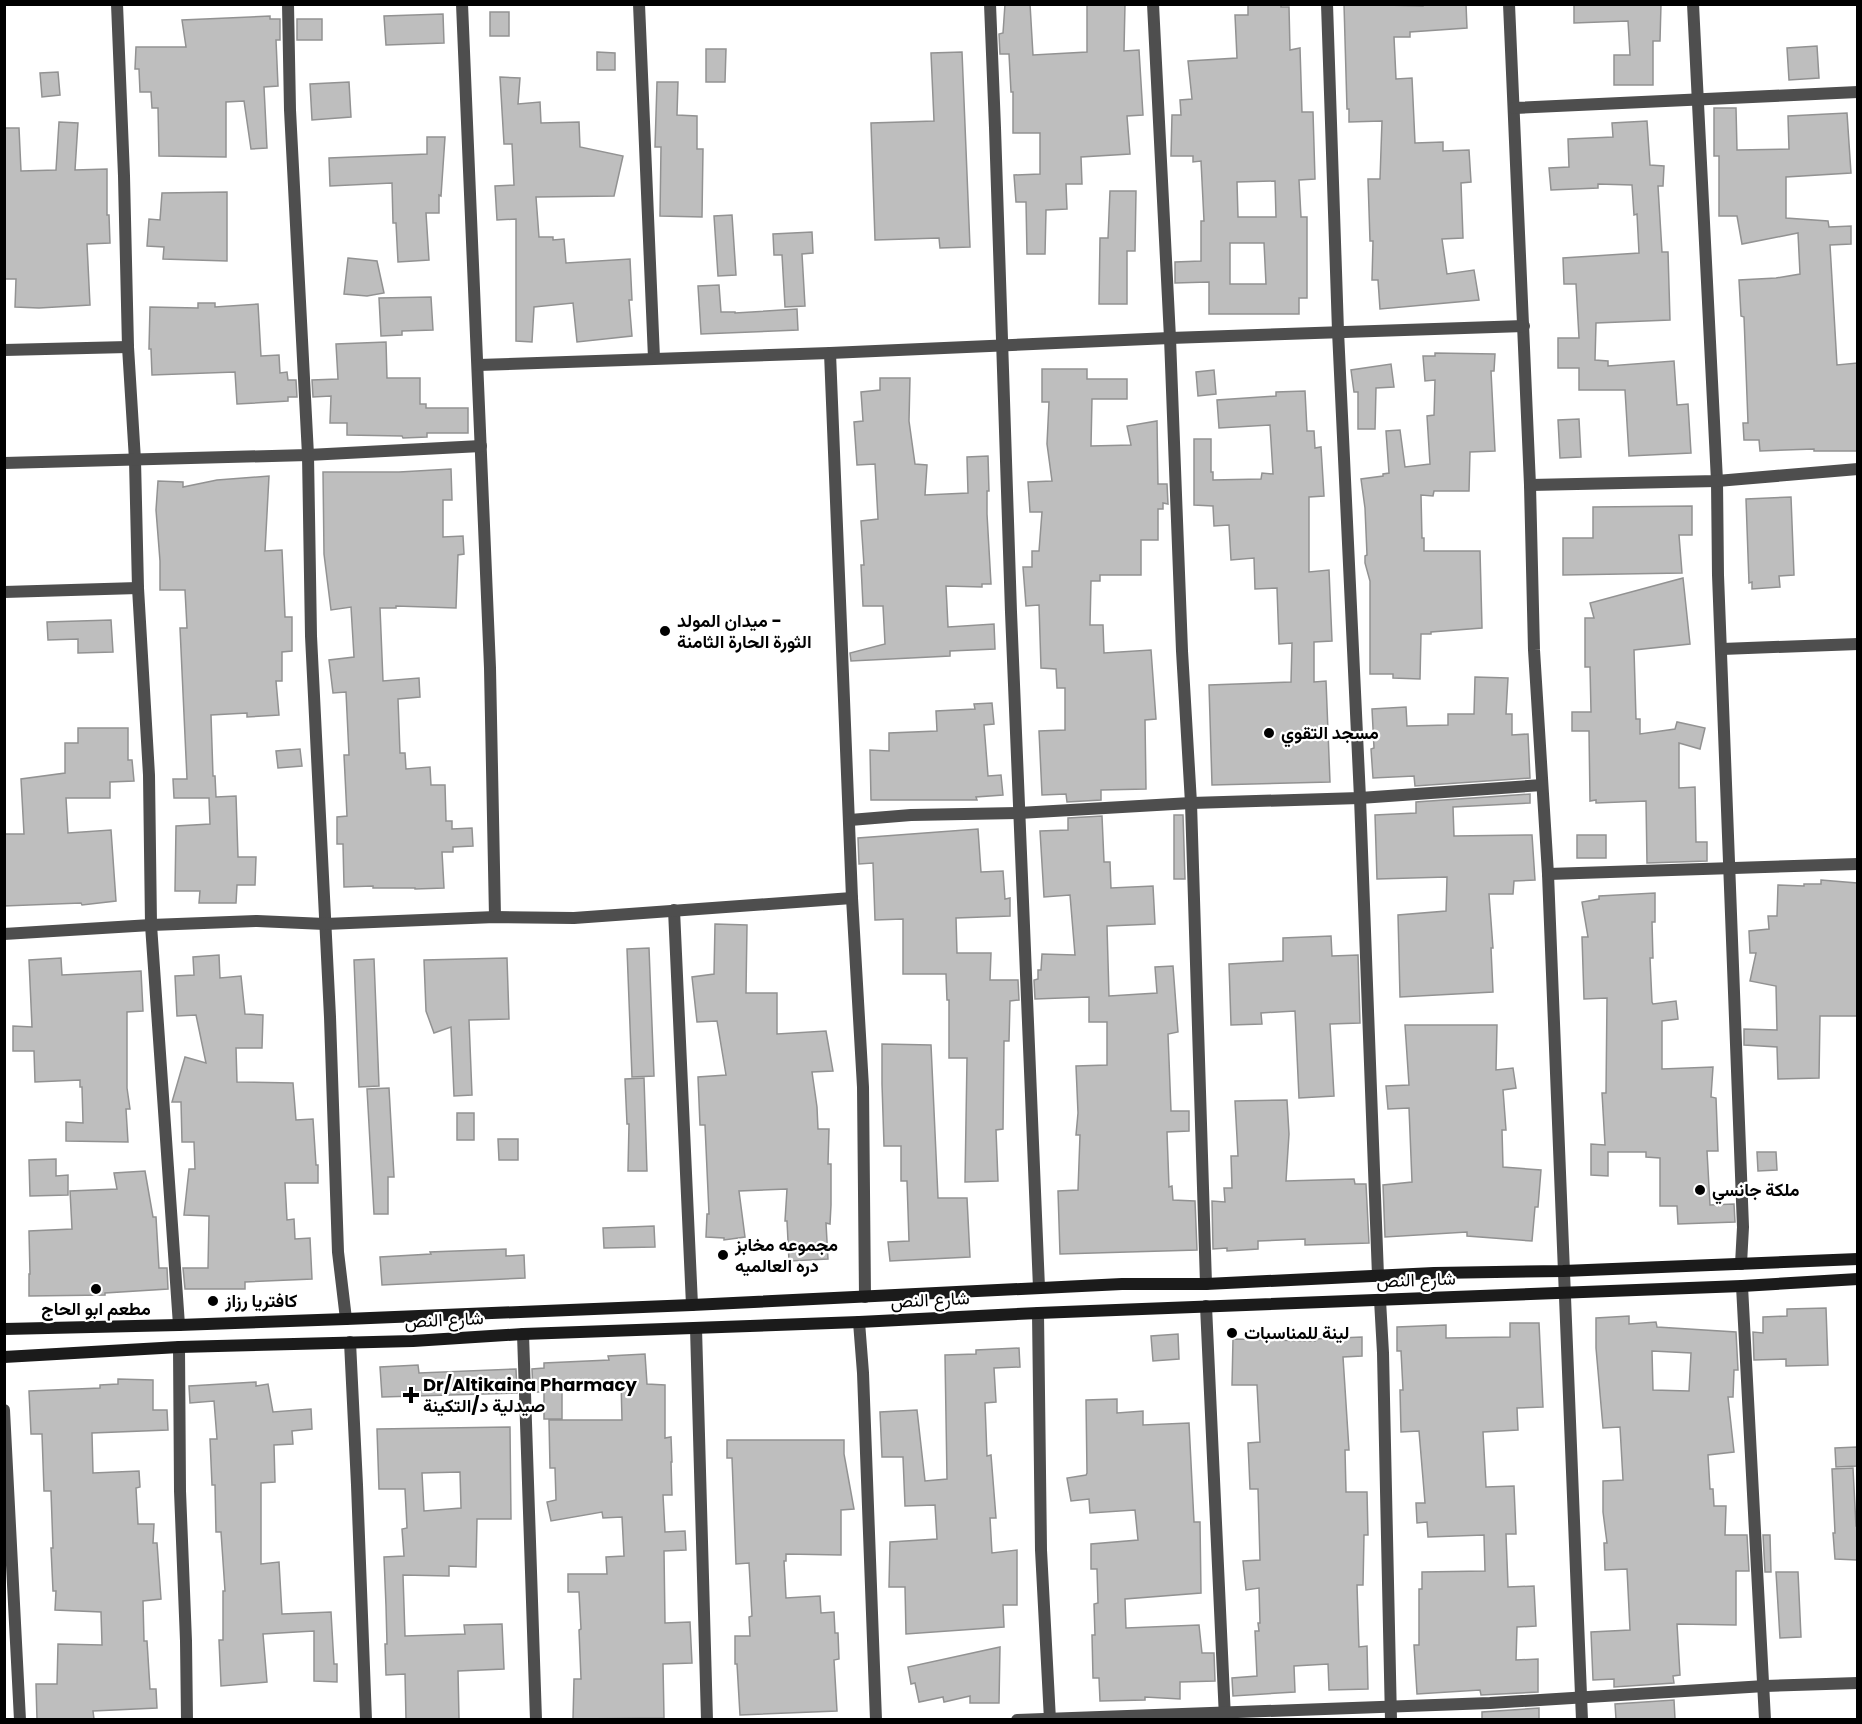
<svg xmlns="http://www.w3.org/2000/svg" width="1862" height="1724" font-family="Poppins,Vazirmatn,sans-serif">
<rect width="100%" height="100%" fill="#fff"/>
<g fill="#bebebe" stroke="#929292" stroke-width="1.5" fill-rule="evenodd">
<path d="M1005 4H1030L1033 55 1087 52V4H1125L1124 51 1139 50 1143 115 1127 116 1130 154 1081 157 1082 184H1066L1067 209 1046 210 1045 254H1027L1026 202H1016L1014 175 1040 174V133H1013V92H1011L1009 54H1000L999 34 1003 33Z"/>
<path d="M1248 4H1281V7H1289L1290 50 1300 48 1302 112H1313L1315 179 1299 180 1301 217H1307V298H1299V314H1209V282L1175 283V262L1201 261V221H1204L1201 161 1193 162V156H1171L1172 115H1181L1180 100 1192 99 1188 61 1237 58 1235 15H1248ZM1275 181 1276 217H1238L1237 182ZM1230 243H1264L1266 284H1230Z"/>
<path d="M1344 4 1423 6V4H1466L1467 28 1410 32V37H1394L1396 79 1412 78 1415 143 1443 142V151L1469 150 1471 182 1461 183 1463 238 1442 239 1447 274 1474 270 1479 300 1380 309 1378 280H1372L1373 241H1370L1368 179H1380L1382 121 1349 122V109H1347Z"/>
<path d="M1574 4H1661L1660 41H1653V85H1614V55H1630L1628 21 1574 23Z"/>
<rect x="490" y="12" width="19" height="24"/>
<path d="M443 14 444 43 386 45 384 16Z"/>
<path d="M270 16V19H280V40H276L278 86 264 87 267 148 251 149 244 101 226 102V157L159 156 158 108H152L151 92H140L139 69H135L136 47H186L182 20Z"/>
<rect x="297" y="19" width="25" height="21"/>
<path d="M1817 46 1819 78 1789 80 1787 48Z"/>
<path d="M706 49H726L725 82H706Z"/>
<path d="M597 52 615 53V70H597Z"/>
<path d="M962 52 970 247 940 248 939 238 875 240 871 123 934 121 931 53Z"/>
<path d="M58 72 60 95 42 97 40 73Z"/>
<path d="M500 77 520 78 518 104 540 102 541 123 579 122 580 147 623 156 614 196 536 197 539 237H553V240L564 239 566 263 630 259 632 300H629L632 336 577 342 573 303 534 307 532 342 516 341V219L497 220 495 186 514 185 512 144H504Z"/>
<path d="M349 82 351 117 312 120 310 84Z"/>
<path d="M657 82H678L677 115 697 116V149H703L702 217 660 216 661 147H655Z"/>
<path d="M1714 108H1736L1737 150 1789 149 1788 116 1847 113 1851 173 1786 177V218L1828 221 1829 227 1851 226V244L1830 245 1837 365 1857 363V451H1814V449L1760 451 1759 440H1744L1743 423H1748L1744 317 1741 316 1739 280 1776 278 1800 274 1798 233 1742 244 1737 216H1719V156H1714Z"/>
<path d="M1647 121 1650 165 1664 166 1663 186H1658L1662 252H1668L1670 320 1596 323 1595 360 1608 361V366L1674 361 1677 405 1688 404 1691 453 1629 456 1625 390H1579V368H1558V338H1579L1576 284H1564L1563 258 1639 253 1637 214 1634 215 1632 185 1598 184V188L1551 190 1549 168 1569 167 1568 139 1613 137 1612 123Z"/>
<path d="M59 122 78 123 75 170 107 169V215H109L110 243 87 244 90 305 39 308 15 307 16 279H4V128H19L21 171 56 170Z"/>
<path d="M427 137H445L441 196 439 195V213H426L429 260 398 262 396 223H393L392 183 330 186 329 158 427 154Z"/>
<path d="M1110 191H1136L1135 251H1127V304H1099L1100 238H1108Z"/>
<path d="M227 192V261L163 259 164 247 147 246 149 219 160 220 162 193Z"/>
<path d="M732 215 736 275 718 276 714 216Z"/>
<path d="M812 232 813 253 802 254 805 306 785 307 782 255H774L773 234Z"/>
<path d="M348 258 377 261 384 293 367 296 344 294Z"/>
<path d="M719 285 721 312H735V313L797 309 798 330 701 334 698 286Z"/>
<path d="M431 297 433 330 402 331V335L381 336 379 298Z"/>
<path d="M198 303H215V307L258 304 261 356 279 355 280 373 287 372 288 380H296L297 397H288V401L237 404 235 372 152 375 151 349H149L150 307 198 308Z"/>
<path d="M386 342 387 378H420V404H426V408H468V433H427V437L403 438 402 436 347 435V423H330L331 396 313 397 312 380 338 379 336 344Z"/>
<path d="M1435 353 1495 354 1494 371H1491L1495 451 1470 452 1469 491H1434L1433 496 1421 495 1422 538H1424V551H1480L1482 628 1431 632V634H1421L1420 679 1393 678V674H1370V581L1365 563V556L1367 555 1365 508 1361 479 1383 476V474L1389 473 1386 431 1400 430 1405 467 1430 464 1427 416 1434 415 1435 380 1425 381 1423 356H1435Z"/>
<path d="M1391 364 1394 387 1376 388 1375 429H1358V392H1354L1351 370Z"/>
<path d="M1042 369H1087V379H1127V399H1092L1091 446 1131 445 1127 426 1157 421 1158 484H1167L1168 504 1163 503V509H1158V540H1141V575H1100V581H1091L1090 625H1103L1104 653 1151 650 1156 719 1145 720 1146 789 1101 790V800L1067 802 1066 794 1042 795 1039 731 1065 730V688H1057L1056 669 1041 668 1039 605 1026 606 1023 567H1032V551H1039L1042 512H1030L1028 482 1052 481 1047 444 1049 402H1042Z"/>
<path d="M1214 370 1216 394 1198 396 1196 372Z"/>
<path d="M880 378H910L909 421 915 464 927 465 925 495 968 493 967 457 988 456 989 491H987V514L991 584H982V587L946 586 948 627 994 624 995 649 950 651V656L851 661 850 653 885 644 883 606H863L861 565H864L861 521 878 519 875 464 857 465 854 422 863 421 861 392 880 390Z"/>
<path d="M1305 391 1307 431H1314L1315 448 1321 447 1324 496 1309 497V572L1329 570 1332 641 1314 642V682L1326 681 1330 782 1212 785 1209 685 1291 682 1292 643 1279 644 1277 588 1255 589 1254 558 1231 560 1229 525 1214 526 1213 506 1194 505V439H1211V472H1213V480L1261 479 1262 473 1273 474 1270 425 1219 428 1217 400 1276 396V392Z"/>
<path d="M1579 419 1581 457 1560 458 1558 420Z"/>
<path d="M451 469 452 500H443V537L463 536 464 554 458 555 456 608 396 606V608H380L383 681 419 678 420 697 398 699 400 753H405L406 769 430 767 431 785H445L446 821H452V829L472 828 473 846 453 847V852H442L444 888 415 889V888H373V886L344 887 343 844H337V817L347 816 344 755H349L346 692 333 693 329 660 354 657 351 607 331 610 324 554 323 472H399Z"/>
<path d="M269 476 265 551 282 550 285 617H292V651L282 652V681H276L279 715 247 717V713L211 715 213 776H215L216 797 236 796 238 857H256L255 885H237L236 903H199L200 891H175L176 826 210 824 209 798H174L173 779H187L180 628H187L185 590H160V561L156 510 158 481 183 482V487L217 480Z"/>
<path d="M1791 497 1794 575 1779 576 1780 587 1752 589V582L1749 583 1746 499Z"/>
<path d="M1692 506V535H1679L1682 573 1563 575V538H1593V507Z"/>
<path d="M1683 578 1690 644 1634 650 1636 719H1640V734L1675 729 1677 722 1705 728 1700 749 1679 743V788L1695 787 1696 842H1707V861L1647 863 1646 801 1596 803V800L1590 801 1589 731H1572V712H1591L1590 667H1585V618H1594L1590 603Z"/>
<path d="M111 620 113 652 78 653V639L48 640 47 622Z"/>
<path d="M1475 677 1508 678 1506 714H1512V735L1528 734 1530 778 1415 786 1414 776 1373 778 1371 749 1374 748 1372 709 1406 707 1407 726 1448 725V714H1474Z"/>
<path d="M992 703 994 724 984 725 988 776 1001 775 1003 795 976 797 977 800H871L870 750 889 751V733L937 731 936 711 975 709 974 704Z"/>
<path d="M78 728H128V760H132L134 781 110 782V798H66L68 833 111 830 116 901 82 905 81 903 4 906V834H24L21 779 65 773V743H78Z"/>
<path d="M300 749 302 766 278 768 276 751Z"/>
<path d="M1530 794V803L1453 807 1454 836 1532 835 1535 880 1514 881 1513 894H1489L1493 948H1491L1493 992 1400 997 1398 915 1446 911 1447 877 1377 879 1375 815 1416 813V802Z"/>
<path d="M1174 815H1183L1185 879H1174Z"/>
<path d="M1102 816 1104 862H1110L1111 888 1153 886 1155 924 1107 926 1109 996 1157 993 1155 967 1173 966 1178 1032 1168 1034 1171 1111H1189V1131L1167 1132 1169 1187 1172 1186 1173 1200 1195 1201 1197 1250 1060 1254 1058 1191 1078 1190 1080 1135H1076L1078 1113 1076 1066 1107 1065V1022H1089V997L1035 999 1034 980 1038 979V970H1041L1042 954 1075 955 1070 895 1044 897 1040 831 1068 830V818Z"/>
<path d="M978 829 981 872 1003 871 1005 899 1010 898V916L956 918 957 953H991L990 980H1018L1019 1000 1010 1001 1009 1041H1004L1003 1129 996 1130 998 1181 965 1182 967 1058H949V1000H947L946 974H903V919L875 920 873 863 859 864 858 838Z"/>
<rect x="1577" y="835" width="29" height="23"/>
<path d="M1821 880 1857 883V1016H1820L1819 1078 1778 1079 1777 1047 1744 1045V1029L1777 1030 1776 986 1750 981 1756 953H1750L1749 931 1769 929 1768 916H1777L1778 885 1804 886V884H1821Z"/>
<path d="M1655 893V922H1652L1653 958H1650L1652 1002 1653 1004 1676 1001 1678 1019 1662 1021V1069L1713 1067 1711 1097 1716 1098 1718 1151H1707L1710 1205 1734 1204 1735 1222 1678 1224 1677 1206H1660V1158L1646 1157V1152H1608V1176L1591 1175V1144L1605 1145 1602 1093H1606L1607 998 1584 999 1582 937H1588L1582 902 1599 899V896Z"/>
<path d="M715 924 747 925 746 993H777V1034L826 1031 833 1071 812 1072 817 1107 818 1129H829L828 1164H831V1205L830 1224 826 1223 828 1259 789 1261 787 1221H785L787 1189 739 1191 745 1237 724 1240V1238L706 1237 707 1214H709L705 1125H700L698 1077 726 1075 717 1021 697 1022 692 977 714 974Z"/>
<path d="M1331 936 1332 956 1358 955 1360 1023 1330 1024 1334 1096 1299 1098 1295 1011 1261 1013 1262 1024 1231 1025 1229 964 1283 961V938Z"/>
<path d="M649 948 654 1076 632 1077 627 949Z"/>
<path d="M219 955 220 978 241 976 245 1014 263 1015 262 1048H236L237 1082 293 1083 296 1120 313 1119 316 1165H318V1183H285L287 1220 294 1219 295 1239 310 1238 312 1279 245 1282V1289H185L183 1268H208L209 1216 184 1215 189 1169H195L194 1142H182L181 1102H172L185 1057 206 1063 196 1015 177 1016 175 976 194 975 193 957Z"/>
<path d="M61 958 62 975 141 971 143 1011 127 1012V1088L130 1109H126L128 1142 66 1141V1122L83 1123 82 1087H80V1080L35 1082 34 1051H13V1026L32 1027 29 960Z"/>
<path d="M507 958 509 1019 469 1020 472 1095 454 1096 451 1027 434 1033 426 1011 424 960Z"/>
<path d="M374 959 379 1086 359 1087 354 960Z"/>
<path d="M1405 1025H1497L1496 1070 1513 1068 1516 1088 1503 1090 1506 1130H1502L1503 1167 1541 1170 1538 1207H1535L1532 1241 1467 1236V1232L1385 1237 1383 1185 1412 1182 1409 1108 1388 1109 1386 1086 1409 1085Z"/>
<path d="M882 1044 931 1045 938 1198H967L970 1257 890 1261 888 1242 909 1241 907 1181H901V1146H884L882 1084Z"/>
<path d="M644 1078 647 1171H628L629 1124H627L625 1079Z"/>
<path d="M389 1088 394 1177H388V1214H374L367 1089Z"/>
<path d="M1287 1100 1289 1134 1286 1181 1354 1179 1355 1184H1366L1369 1243 1305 1245V1239L1258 1241V1249L1227 1251V1248L1213 1249 1212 1201 1225 1202 1224 1188H1232L1231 1156H1238L1235 1101Z"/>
<rect x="457" y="1113" width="17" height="27"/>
<path d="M498 1139H518V1160H499Z"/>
<path d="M1757 1152H1776L1777 1170 1758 1171Z"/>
<path d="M56 1159V1176L68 1175V1195L30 1196 29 1160Z"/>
<path d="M145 1171 153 1217H156L159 1268H167L168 1289 105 1293V1295L29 1296V1274H30L29 1231 72 1229 70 1191 117 1189 114 1173Z"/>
<path d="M654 1226 655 1247 604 1248 603 1228Z"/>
<path d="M506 1249V1256L524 1255 525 1278 382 1285 380 1257 431 1254 430 1252Z"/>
<path d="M1826 1308 1828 1365 1786 1366V1359L1754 1360 1753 1332 1763 1333V1317L1787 1316V1309Z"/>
<path d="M1629 1316V1324L1656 1322 1657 1327 1736 1332 1738 1370H1734L1733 1397H1728L1734 1452 1708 1455 1710 1489H1713L1714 1506H1726L1725 1535H1747L1749 1571H1736V1625L1677 1624 1680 1675 1673 1676 1674 1683 1614 1687V1679L1593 1680 1591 1632 1630 1630 1627 1569 1605 1570 1604 1543H1607L1603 1512V1481L1623 1480 1620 1427 1603 1428 1596 1348V1318ZM1652 1351 1691 1353 1689 1391 1653 1390Z"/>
<path d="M1510 1323H1539L1543 1407 1517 1408 1518 1430 1483 1432 1486 1487 1514 1486 1516 1534H1506L1508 1587 1534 1586 1536 1626 1517 1627 1516 1660 1538 1659V1692L1481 1695 1480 1690 1417 1694 1414 1645H1419V1589H1422V1572L1485 1571 1484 1535 1428 1537 1427 1522 1417 1523 1416 1503H1425L1419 1431 1401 1432 1400 1390H1403L1401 1351H1397V1327L1446 1325V1338L1510 1337Z"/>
<path d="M1178 1334 1179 1359 1153 1361 1151 1336Z"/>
<path d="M1362 1337V1356L1343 1357 1349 1450H1345L1346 1492H1367L1368 1535H1364L1363 1585H1357L1359 1647 1367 1646 1368 1689 1329 1690 1328 1664 1294 1666 1295 1692 1233 1696 1232 1678 1257 1676 1255 1631H1259L1258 1623H1260L1259 1588 1246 1590 1243 1561 1260 1560 1258 1489H1250L1248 1443 1260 1442 1257 1385H1232L1233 1339 1315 1341V1339Z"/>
<path d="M1019 1348 1020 1367 994 1368 996 1402 985 1403 987 1456 991 1455 996 1518H990L992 1553 1017 1550V1605H1003L1004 1627 906 1634 905 1587H889L890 1542 937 1539 935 1505 905 1506 903 1457H882L880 1412 917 1410 925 1481 947 1479 945 1355 976 1354V1350Z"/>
<path d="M645 1354 647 1384 665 1385V1438L671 1437 672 1462H671L672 1495H663L665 1532 685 1531 686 1550 664 1551 665 1623 690 1622 692 1663 663 1664 664 1718 573 1719 574 1679H581L579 1630 581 1629 579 1592H568V1574H607L606 1557 624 1556 622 1517 603 1518 602 1512 551 1521 547 1502 556 1500 555 1468H550L549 1420H622L621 1382 562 1384V1419H544V1392H533L532 1369 544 1368V1363L609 1360 608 1356Z"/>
<path d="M418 1365 419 1373 516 1369 517 1393 382 1397 380 1367Z"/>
<path d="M118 1379 153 1380V1410H167L168 1430 92 1433 93 1473 139 1471 140 1487 136 1488 138 1524H154L153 1543H157L161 1599 143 1601 144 1641H147L150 1689H156L157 1708 93 1711 94 1719H37L36 1684H57L58 1644 102 1645 101 1612 55 1610 56 1591H53L51 1548H53L51 1491H44L42 1434H31L29 1391 100 1388V1385L118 1384Z"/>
<path d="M256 1382V1386L268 1384 273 1412 311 1409 312 1429 292 1431 293 1444 274 1445 275 1482 261 1483V1564L279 1562 282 1614 331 1612 334 1664H337V1682L314 1681V1631L263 1634 267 1682 221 1686 219 1640H223V1591H225L221 1532H216L215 1485H212L210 1439H217L214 1401 190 1403 189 1386Z"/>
<path d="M1117 1399V1413L1143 1411V1425L1189 1423 1194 1522H1200L1201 1593 1125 1599 1126 1628 1199 1625 1202 1653H1214L1215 1681 1180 1682V1699L1145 1697V1700L1100 1701 1099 1678H1093L1092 1635H1095L1094 1604 1098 1603 1097 1569H1091V1544L1138 1540 1135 1510 1090 1513 1089 1499 1071 1501 1067 1478 1086 1475 1087 1473 1086 1400Z"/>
<path d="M510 1427 511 1519H477L476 1567 449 1566V1576L403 1575 405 1636 465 1634 464 1625 502 1624 504 1669 458 1671 459 1719H406L405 1674 386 1675 385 1644H387L386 1606 384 1557 404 1556 402 1529 407 1528 405 1489H379L377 1429ZM460 1472 461 1508 424 1511 422 1473Z"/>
<path d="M727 1440H844V1454L854 1509 841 1510V1555L786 1554V1561H784L786 1598 820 1596 821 1613 834 1612 835 1633H838L839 1659 834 1660 837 1711 740 1715 737 1664H735V1636H750L749 1617 752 1616 749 1563 736 1564 732 1458H727Z"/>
<path d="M1857 1447V1466L1836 1467 1835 1448Z"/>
<path d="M1853 1468 1856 1526H1857V1560L1835 1559 1833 1533H1835L1832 1469Z"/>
<path d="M1763 1535H1770L1771 1572H1765Z"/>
<path d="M1776 1572H1798L1801 1637 1780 1638Z"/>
<path d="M1000 1647 999 1703H970V1696L944 1702 943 1697 919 1702 915 1683 911 1684 908 1667Z"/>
<path d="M1674 1700 1675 1719H1616L1615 1704Z"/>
<path d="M1539 1708V1719H1482V1712Z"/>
</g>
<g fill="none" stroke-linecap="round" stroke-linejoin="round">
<g stroke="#4e4e4e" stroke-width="12">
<path d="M117 4 124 176 128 347 135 460 138 588 149 775 151 925 179 1325"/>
<path d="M288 4 290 110 308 455 311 636 330 1017 338 1252 346 1319"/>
<path d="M462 4 490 668 495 917"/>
<path d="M639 4 654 358"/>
<path d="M990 4 995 128 1011 612 1039 1288"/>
<path d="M1153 4 1170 338 1182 651 1191 803 1206 1284"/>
<path d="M1327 4 1338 331 1360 798 1378 1276"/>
<path d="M1509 4 1530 485 1534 650 1548 874 1582 1720"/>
<path d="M1693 4 1717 481 1718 575 1743 1227 1741 1264"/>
<path d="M1514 108 1858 92"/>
<path d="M4 350 128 347"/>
<path d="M830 353 852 898 863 1087 865 1297"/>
<path d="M478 365 830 353 1170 338 1524 326"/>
<path d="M4 463 308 455 481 446"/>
<path d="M1530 485 1717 481 1858 469"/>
<path d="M4 592 138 588"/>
<path d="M1722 649 1858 644"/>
<path d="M850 820 911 815 1019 813 1191 803 1360 798 1542 785"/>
<path d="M1548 874 1858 864"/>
<path d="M674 910 692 1305"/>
<path d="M4 934 151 925 257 921 325 924 495 917 574 918 852 898"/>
<path d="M1742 1286 1765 1720"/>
<path d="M1380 1300 1383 1353 1391 1720"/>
<path d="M1206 1306 1225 1718"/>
<path d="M1038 1313 1041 1550 1050 1720"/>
<path d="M859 1322 863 1373 876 1720"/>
<path d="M696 1328 707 1720"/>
<path d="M523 1334 536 1720"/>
<path d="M350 1342 357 1485 366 1720"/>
<path d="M179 1347 180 1491 186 1641 187 1720"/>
<path d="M4 1410 20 1720"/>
<path d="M1017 1720 1490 1703 1765 1686 1858 1683"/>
</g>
<g stroke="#1b1b1b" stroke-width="12">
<path d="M4 1329 179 1325 346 1319 692 1305 1122 1284H1206L1434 1273 1563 1271 1858 1259"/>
<path d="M4 1357 179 1347 413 1341 523 1334 859 1322 1038 1313 1742 1286 1858 1279"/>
</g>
</g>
<g fill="#000" stroke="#fff" stroke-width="2">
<circle cx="665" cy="631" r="6"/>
<circle cx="1269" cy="733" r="6"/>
<circle cx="1700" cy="1190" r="6"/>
<circle cx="723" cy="1255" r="6"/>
<circle cx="96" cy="1289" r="6"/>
<circle cx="213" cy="1301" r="6"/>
<circle cx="1232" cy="1333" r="6"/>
<path d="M408 1386h6v6h6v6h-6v6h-6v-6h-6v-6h6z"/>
</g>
<g text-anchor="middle" stroke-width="4.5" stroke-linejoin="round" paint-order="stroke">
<g font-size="18" font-weight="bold" fill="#000" stroke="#fff" text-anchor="start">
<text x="677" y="627">ميدان المولد -<tspan x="677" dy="21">الثورة الحارة الثامنة</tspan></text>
<text x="1281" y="739">مسجد التقوي</text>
<text x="1712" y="1196">ملكة جانسي</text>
<text x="735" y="1251">مجموعه مخابز<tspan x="735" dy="21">دره العالميه</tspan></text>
<text x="225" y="1307">كافتريا رزاز</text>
<text x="96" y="1315" text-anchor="middle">مطعم ابو الحاج</text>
<text x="1244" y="1339">لينة للمناسبات</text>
<text x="423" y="1391">Dr/Altikaina Pharmacy<tspan x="423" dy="21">صيدلية د/التكينة</tspan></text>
</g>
<g font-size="18" fill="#000" stroke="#fff">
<text transform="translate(1416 1280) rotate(-2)" y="6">شارع النص</text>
<text transform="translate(930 1300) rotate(-3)" y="6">شارع النص</text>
<text transform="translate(444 1320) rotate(-3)" y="6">شارع النص</text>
</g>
</g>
<rect width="1862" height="1724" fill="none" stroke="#000000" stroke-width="12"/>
</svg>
